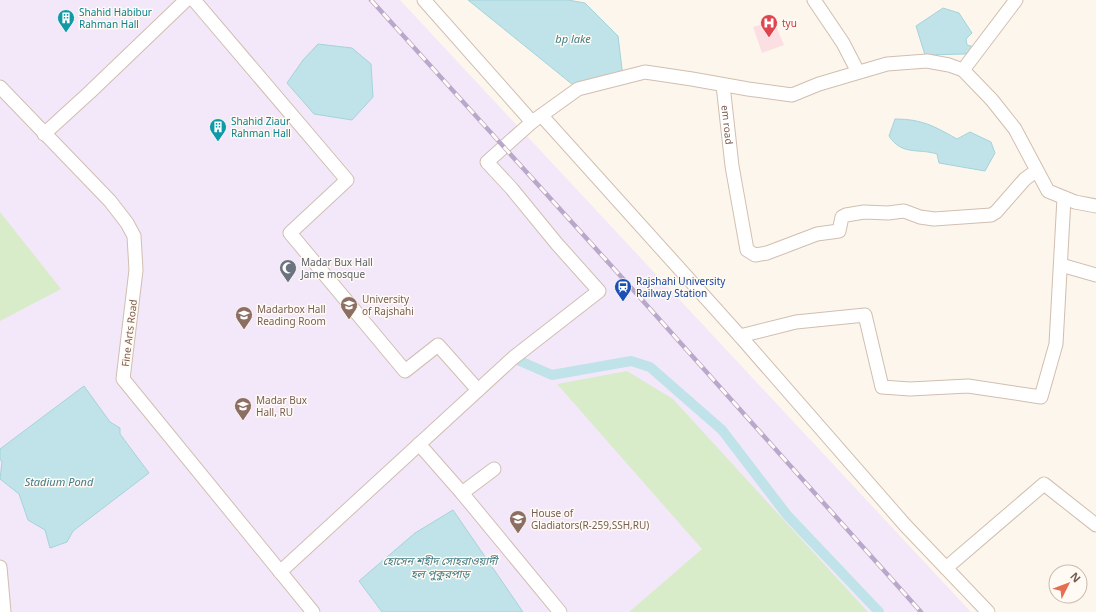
<svg xmlns="http://www.w3.org/2000/svg" width="1096" height="612" font-family="'Noto Sans','Noto Sans Bengali',sans-serif">
<rect width="100%" height="100%" fill="#fdf6ec"/>
<path fill="#f3e8fa" d="M0 0H400L971 612H0Z"/>
<path fill="#fbdfe3" d="M774 21 784 45 762 53 753 27Z"/>
<g fill="#d8ecc9">
<path d="M0 212 61 289 0 321Z"/>
<path d="M627 371 673 399 868 612H629L702 549 557 384Z"/>
</g>
<g fill="#bfe3e8" stroke="#a5d3da">
<path d="M468 0H568L585 3 618 36 623 77 578 89Z"/>
<path d="M943 8 959 13 972 33 966 39 967 45 974 47 973 50 965 54 925 55 916 26Z"/>
<path d="M318 44 352 48 371 64 373 97 352 120 314 114 287 83 303 60Z"/>
<path d="M895 119C922 119 934 126 957 139L970 132 991 142 995 153 985 171 939 163 937 154C918 148 902 156 889 136Z"/>
<path d="M84 386 110 422 120 428V434L149 473 73 531 67 542 50 548 45 530 28 520 19 494 0 479 2 462 0 459V449Z"/>
<path d="M453 510 523 612H382L359 581 415 533Z"/>
</g>
<g fill="none" stroke-linecap="round" stroke-linejoin="round">
<path stroke="#bfe3e8" stroke-width="10" d="M513 358 552 375 631 361 650 367 722 430 787 515 879 612"/>
<defs>
<g id="minor">
<path d="M194 0 347 180 290 233 405 371 438 345 478 390"/>
<path d="M424 0 532 122"/>
<path d="M814 0 843 43 858 72"/>
<path d="M963 70 1016 0"/>
<path id="s1" d="M723 85 732 166 747 250 755 255 767 253 817 234 839 231 842 217 846 215 864 212 888 213 904 211 920 217 934 219 991 215 996 212 1025 179 1036 171"/>
<path d="M0 87 110 201 127 223 134 236 136 270 123 379 313 612"/>
<path d="M542 116 740 336 905 525 988 612"/>
<path d="M44 134 90 92 186 0"/>
<path d="M1061 265 1096 275"/>
<path d="M740 336 796 322 865 315 882 387 910 389 968 386 1041 397 1056 344 1064 198"/>
<path d="M419 444 462 493 494 469"/>
<path d="M462 493 560 612"/>
<path d="M0 567 4 612"/>
<path d="M946 568 1044 484 1096 525"/>
<path d="M280 572 513 358 599 291 557 244 512 189 487 162 532 122 578 89 645 72 692 79 748 89 792 95 819 84 887 64 927 61 949 65 963 70 992 100 1015 129 1048 191 1075 202 1096 206"/>
</g>
</defs>
<use href="#minor" stroke="#d1beb0" stroke-width="15"/>
<use href="#minor" stroke="#fff" stroke-width="13"/>
<defs>
<path id="rail" d="M371 0 635 292 921 612"/>
</defs>
<use href="#rail" stroke="#b9a8c9" stroke-width="4.5"/>
<use href="#rail" stroke="#fffaf3" stroke-width="3" stroke-dasharray="9" stroke-linecap="butt"/>
</g>
<defs>
<symbol id="building-pin" viewBox="-11 -11 22 30"><path d="M0 17L-7.5 6A9.5 9.5 0 1 1 7.5 6Z" fill="#0f9aa8" stroke="#fffaf3"/><path d="M-4-6H4V6H1V3H-1V6H-4ZM-2.5-4.3h1.7v1.8h-1.7ZM.8-4.3h1.7v1.8H.8ZM-2.5-1h1.7V.8h-1.7ZM.8-1h1.7V.8H.8Z" fill="#fff"/></symbol>
<symbol id="hospital-pin" viewBox="-11 -11 22 30"><path d="M0 17L-7.5 6A9.5 9.5 0 1 1 7.5 6Z" fill="#e0444e" stroke="#fffaf3"/><path d="M-5-5h3v3.5h4V-5h3V5h-3V1.5h-4V5h-3Z" fill="#fff"/></symbol>
<symbol id="mosque-pin" viewBox="-11 -11 22 30"><path d="M0 17L-7.5 6A9.5 9.5 0 1 1 7.5 6Z" fill="#6b7280" stroke="#fffaf3"/><path d="M3.5-4.9A6 6 0 1 0 3.5 4.9A5 5 0 1 1 3.5-4.9Z" fill="#fff"/></symbol>
<symbol id="station-pin" viewBox="-11 -11 22 30"><path d="M0 17L-7.5 6A9.5 9.5 0 1 1 7.5 6Z" fill="#1a4fb4" stroke="#fffaf3"/><path d="M-3-6H3Q5-6 5-4V2Q5 4 3 4L4.5 6H3L1.5 4h-3L-3 6H-4.5L-3 4Q-5 4-5 2V-4Q-5-6-3-6ZM-3.5-4v3h7v-3ZM-3.5 1v1.5H-2V1ZM2 1v1.5H3.5V1Z" fill="#fff"/></symbol>
<symbol id="university-pin" viewBox="-11 -11 22 30"><path d="M0 17L-7.5 6A9.5 9.5 0 1 1 7.5 6Z" fill="#8d6e63" stroke="#fffaf3"/><path d="M0-5L7-2L0 1L-7-2ZM-4 1L0 2.5L4 1V4Q0 6-4 4Z" fill="#fff"/></symbol>
</defs>
<g fill-rule="evenodd">
<use href="#building-pin" x="56" y="8" width="20" height="27"/>
<use href="#hospital-pin" x="759" y="13" width="20" height="27"/>
<use href="#building-pin" x="208" y="117" width="20" height="27"/>
<use href="#mosque-pin" x="278" y="258" width="20" height="27"/>
<use href="#station-pin" x="613" y="277" width="20" height="27"/>
<use href="#university-pin" x="339" y="295" width="20" height="27"/>
<use href="#university-pin" x="234" y="305" width="20" height="27"/>
<use href="#university-pin" x="233" y="396" width="20" height="27"/>
<use href="#university-pin" x="508" y="509" width="20" height="27"/>
</g>
<g text-anchor="middle" stroke-width="3" stroke-linejoin="round" paint-order="stroke">
<g font-size="10" fill="#0d838f" stroke="#fffaf3" text-anchor="start">
<text x="79" y="16">Shahid Habibur<tspan x="79" dy="12">Rahman Hall</tspan></text>
<text x="231" y="125">Shahid Ziaur<tspan x="231" dy="12">Rahman Hall</tspan></text>
</g>
<g font-size="10" fill="#be3a42" stroke="#fffaf3" text-anchor="start">
<text x="782" y="27">tyu</text>
</g>
<g font-size="10" fill="#7a5c4d" stroke="#fffaf3">
<text dy="4" stroke="none"><textPath href="#s1" startOffset="40">em road</textPath></text>
<text transform="translate(129 333) rotate(-83)" y="4">Fine Arts Road</text>
</g>
<g font-size="10" fill="#5b616d" stroke="#fffaf3" text-anchor="start">
<text x="301" y="266">Madar Bux Hall<tspan x="301" dy="12">Jame mosque</tspan></text>
</g>
<g font-size="10" fill="#164399" stroke="#fffaf3" text-anchor="start">
<text x="636" y="285">Rajshahi University<tspan x="636" dy="12">Railway Station</tspan></text>
</g>
<g font-size="10" fill="#785e54" stroke="#fffaf3" text-anchor="start">
<text x="362" y="303">University<tspan x="362" dy="12">of Rajshahi</tspan></text>
<text x="257" y="313">Madarbox Hall<tspan x="257" dy="12">Reading Room</tspan></text>
<text x="256" y="404">Madar Bux<tspan x="256" dy="12">Hall, RU</tspan></text>
<text x="531" y="517">House of<tspan x="531" dy="12">Gladiators(R-259,SSH,RU)</tspan></text>
</g>
<g font-size="11" font-style="italic" fill="#437c86" stroke="#fffaf3">
<text x="573" y="43">bp lake</text>
<text x="59" y="486">Stadium Pond</text>
<text x="440" y="565">হোসেন শহীদ সোহরাওয়ার্দী<tspan x="440" dy="13">হল পুকুরপাড়</tspan></text>
</g>
</g>
<g transform="translate(1068 584) rotate(48)"><circle r="19" fill="#fffaf3" stroke="#cabbb1"/>
<path d="M0-3L7 15L0 10L-7 15Z" fill="#e76f51"/>
<text y="-6" font-size="11" font-weight="bold" text-anchor="middle" fill="#7a5c4d">N</text>
</g>
</svg>
